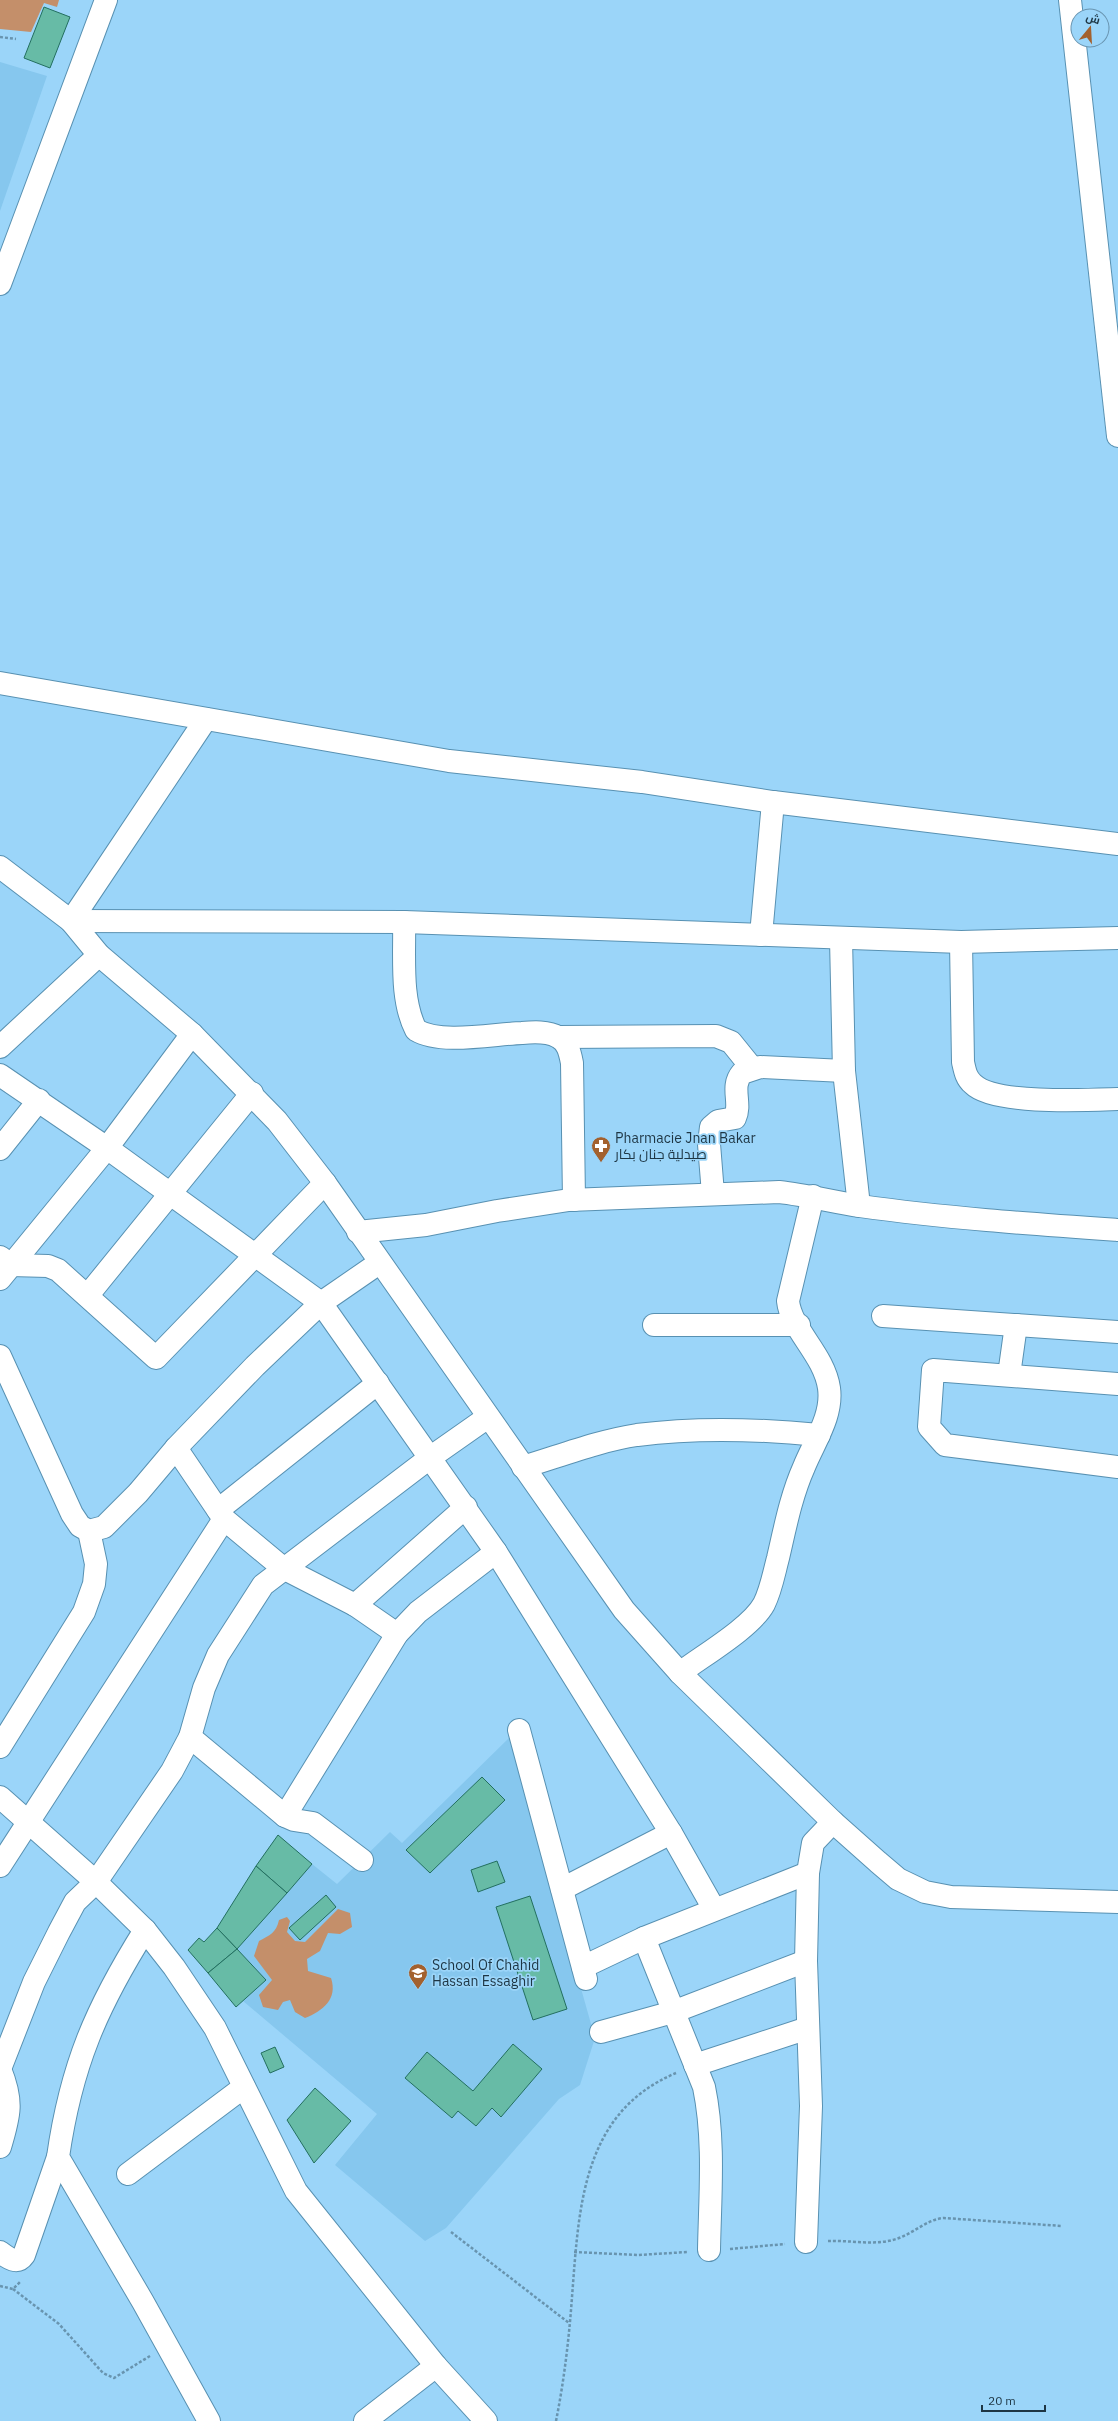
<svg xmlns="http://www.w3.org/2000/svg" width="1118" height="2421" font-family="'IBM Plex Sans',Cairo,sans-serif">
<rect width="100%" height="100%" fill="#9bd5f9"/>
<g fill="#86c7ee">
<path d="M0 62 47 76 0 211Z"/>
<path d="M510 1737 595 2038 580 2085 559 2099 446 2228 425 2241 335 2165 377 2114 243 2001 266 1980 237 1949 312 1864 337 1884 390 1832 402 1843Z"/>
</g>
<g fill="#c48f6a">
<path d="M0 0H59L57 7 44 3 31 32 0 29Z"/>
<path d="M338 1909 350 1913 352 1927 340 1934 328 1933 320 1951 307 1959 308 1971 331 1978C338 1999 323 2011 305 2018L295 2012 290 2000 283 2002 278 2010 263 2007 259 1995 272 1980 254 1956 259 1941C270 1935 276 1933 279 1920L287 1917 290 1921 287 1932 295 1941 305 1942Z"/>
</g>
<g fill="#67bba6" stroke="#236f5f">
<path d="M44 7 70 17 50 68 24 58Z"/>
<path d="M482 1777 505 1800 430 1873 406 1850Z"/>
<path d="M278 1835 312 1864 287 1893 256 1866Z"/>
<path d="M497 1861 505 1882 478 1892 471 1870Z"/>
<path d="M256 1866 287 1893 237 1949 217 1928Z"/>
<path d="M326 1895 336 1907 300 1940 289 1928Z"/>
<path d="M530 1896 567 2009 533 2020 496 1907Z"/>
<path d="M217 1928 237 1949 208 1973 188 1950 199 1938 204 1942Z"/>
<path d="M237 1949 266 1980 236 2007 208 1973Z"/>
<path d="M513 2044 542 2069 501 2117 492 2108 476 2126 458 2111 452 2118 405 2078 427 2052 473 2091Z"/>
<path d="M275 2047 284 2067 270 2073 261 2053Z"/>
<path d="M315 2088 351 2121 314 2163 287 2120Z"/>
</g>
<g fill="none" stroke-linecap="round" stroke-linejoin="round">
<defs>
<g id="minor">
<path d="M1070 0 1118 436"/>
<path d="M0 284 106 0"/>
<path d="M0 683 449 761 642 782 773 802 1118 844"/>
<path d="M0 867 71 921 99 955 192 1034 277 1121 325 1183 624 1610 680 1673 833 1822 878 1862 898 1879 925 1892 951 1897 1118 1902"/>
<path d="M71 921 404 922 961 942 1118 938"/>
<path d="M71 921 206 719"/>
<path d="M404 922C405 956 400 999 416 1030 441 1045 493 1034 522 1033 533 1032 548 1031 558 1037 568 1042 570 1053 572 1063L574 1200"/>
<path d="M761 935 773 802"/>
<path d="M841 939 844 1071 859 1206"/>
<path d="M961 942 963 1062C965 1071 966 1078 973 1084 994 1105 1087 1100 1118 1099"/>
<path d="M559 1037 716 1036 731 1042 752 1068"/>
<path d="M0 1047 99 955"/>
<path d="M0 1075 107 1148 321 1303 496 1552 671 1833 714 1909"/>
<path d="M0 1149 39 1100"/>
<path d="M713 1194 709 1144 711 1127 718 1121 735 1118C742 1103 730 1087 742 1073L760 1067 844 1071"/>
<path d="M358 1232 426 1225 497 1211 569 1200 779 1192C807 1195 833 1202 860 1206 945 1218 1032 1224 1118 1230"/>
<path d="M0 1257 11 1265 48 1266 58 1270 156 1358 325 1183"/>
<path d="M0 1279 107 1148 192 1034"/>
<path d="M88 1295 252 1093"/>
<path d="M883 1316 1118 1332"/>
<path d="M654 1325H799"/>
<path d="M0 1356 72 1514 80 1526 89 1531 104 1527 138 1493 176 1448 255 1366 321 1303 379 1263"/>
<path d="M1009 1375 1016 1325"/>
<path d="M1118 1384 933 1370 929 1427 945 1445 1118 1467"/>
<path d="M176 1448 224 1519 283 1568 355 1605 397 1634"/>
<path d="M523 1467C560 1456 598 1441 637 1435 698 1427 758 1429 819 1435"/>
<path d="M218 1510 378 1383"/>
<path d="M355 1605 466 1507"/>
<path d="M680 1673C702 1656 751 1628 764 1604 771 1590 774 1573 778 1558 785 1528 791 1496 804 1467 814 1442 833 1416 829 1388 824 1354 791 1330 788 1301L813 1196"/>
<path d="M519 1730 586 1979"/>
<path d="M190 1737 285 1816 294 1820 313 1823 362 1860"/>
<path d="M0 1747 84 1612 94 1584 96 1564 89 1531"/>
<path d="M0 1797 96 1882 145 1930 174 1967 215 2028 296 2191 436 2366 486 2421"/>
<path d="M285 1816 397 1634 418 1612 496 1552"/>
<path d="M0 1866 224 1519"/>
<path d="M562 1889 671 1833"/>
<path d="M145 1930C96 2008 71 2066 58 2157L143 2302 209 2421"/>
<path d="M644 1938 704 2087C715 2140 710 2196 709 2250"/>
<path d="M583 1967 644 1938 808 1873"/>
<path d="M601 2032 673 2012 806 1961"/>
<path d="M695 2065 808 2028"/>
<path d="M0 2069 34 1982 59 1932 75 1902 96 1882 172 1771 190 1737 204 1688 218 1655 263 1585 431 1457 488 1417"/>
<path d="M0 2147C10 2114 13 2101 0 2069"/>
<path d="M128 2174 244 2087"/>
<path d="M806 2242 811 2106 806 1961 808 1873 813 1843 833 1822"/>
<path d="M0 2252C8 2258 17 2265 24 2255L58 2157"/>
<path d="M365 2421 436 2366"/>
</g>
</defs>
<use href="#minor" stroke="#5891b2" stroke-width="24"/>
<g stroke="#6894af" stroke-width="2.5" stroke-dasharray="3 2" stroke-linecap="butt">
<path d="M0 37 16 39"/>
<path d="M451 2232 569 2323"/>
<path d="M828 2241C850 2240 875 2246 896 2239 913 2234 927 2219 944 2218L1062 2226"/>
<path d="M730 2249 785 2244"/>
<path d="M574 2252 638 2255 688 2252"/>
<path d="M0 2286 13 2289 20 2282"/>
<path d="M13 2289 59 2324 103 2373 114 2378 150 2356"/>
<path d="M556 2421C564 2381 569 2339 572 2297 579 2209 581 2113 676 2073"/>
</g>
<use href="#minor" stroke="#fff" stroke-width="22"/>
</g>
<defs>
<symbol id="pharmacy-pin" viewBox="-11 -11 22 30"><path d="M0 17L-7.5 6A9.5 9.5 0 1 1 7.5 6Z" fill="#a3612e" stroke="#9bd5f9"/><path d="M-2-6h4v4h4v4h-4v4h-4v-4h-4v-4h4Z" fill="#fff"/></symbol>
<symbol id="school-pin" viewBox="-11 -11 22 30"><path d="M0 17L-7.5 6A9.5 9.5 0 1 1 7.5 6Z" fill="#a3612e" stroke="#9bd5f9"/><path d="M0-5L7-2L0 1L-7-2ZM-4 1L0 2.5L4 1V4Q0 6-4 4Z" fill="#fff"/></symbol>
</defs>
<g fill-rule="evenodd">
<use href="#pharmacy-pin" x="590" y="1135" width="22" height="30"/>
<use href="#school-pin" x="407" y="1962" width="22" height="30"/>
</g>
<g text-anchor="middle" stroke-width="3.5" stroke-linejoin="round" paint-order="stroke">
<g font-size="14" fill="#1e3644" stroke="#9bd5f9" text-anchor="start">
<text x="615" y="1143">Pharmacie Jnan Bakar<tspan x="615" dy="16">صيدلية جنان بكار</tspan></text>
<text x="432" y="1970">School Of Chahid<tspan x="432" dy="16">Hassan Essaghir</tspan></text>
</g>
</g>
<g transform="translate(1090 28) rotate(18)"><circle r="19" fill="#9bd5f9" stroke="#6995b1"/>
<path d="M0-3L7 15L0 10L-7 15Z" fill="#a3612e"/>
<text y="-6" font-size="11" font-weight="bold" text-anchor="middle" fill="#1e3644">ش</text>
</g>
<path d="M982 2405v6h63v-6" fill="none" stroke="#1e3644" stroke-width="2"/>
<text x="988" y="2405" font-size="12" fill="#1e3644" stroke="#9bd5f9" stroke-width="3" paint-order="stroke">20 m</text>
</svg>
